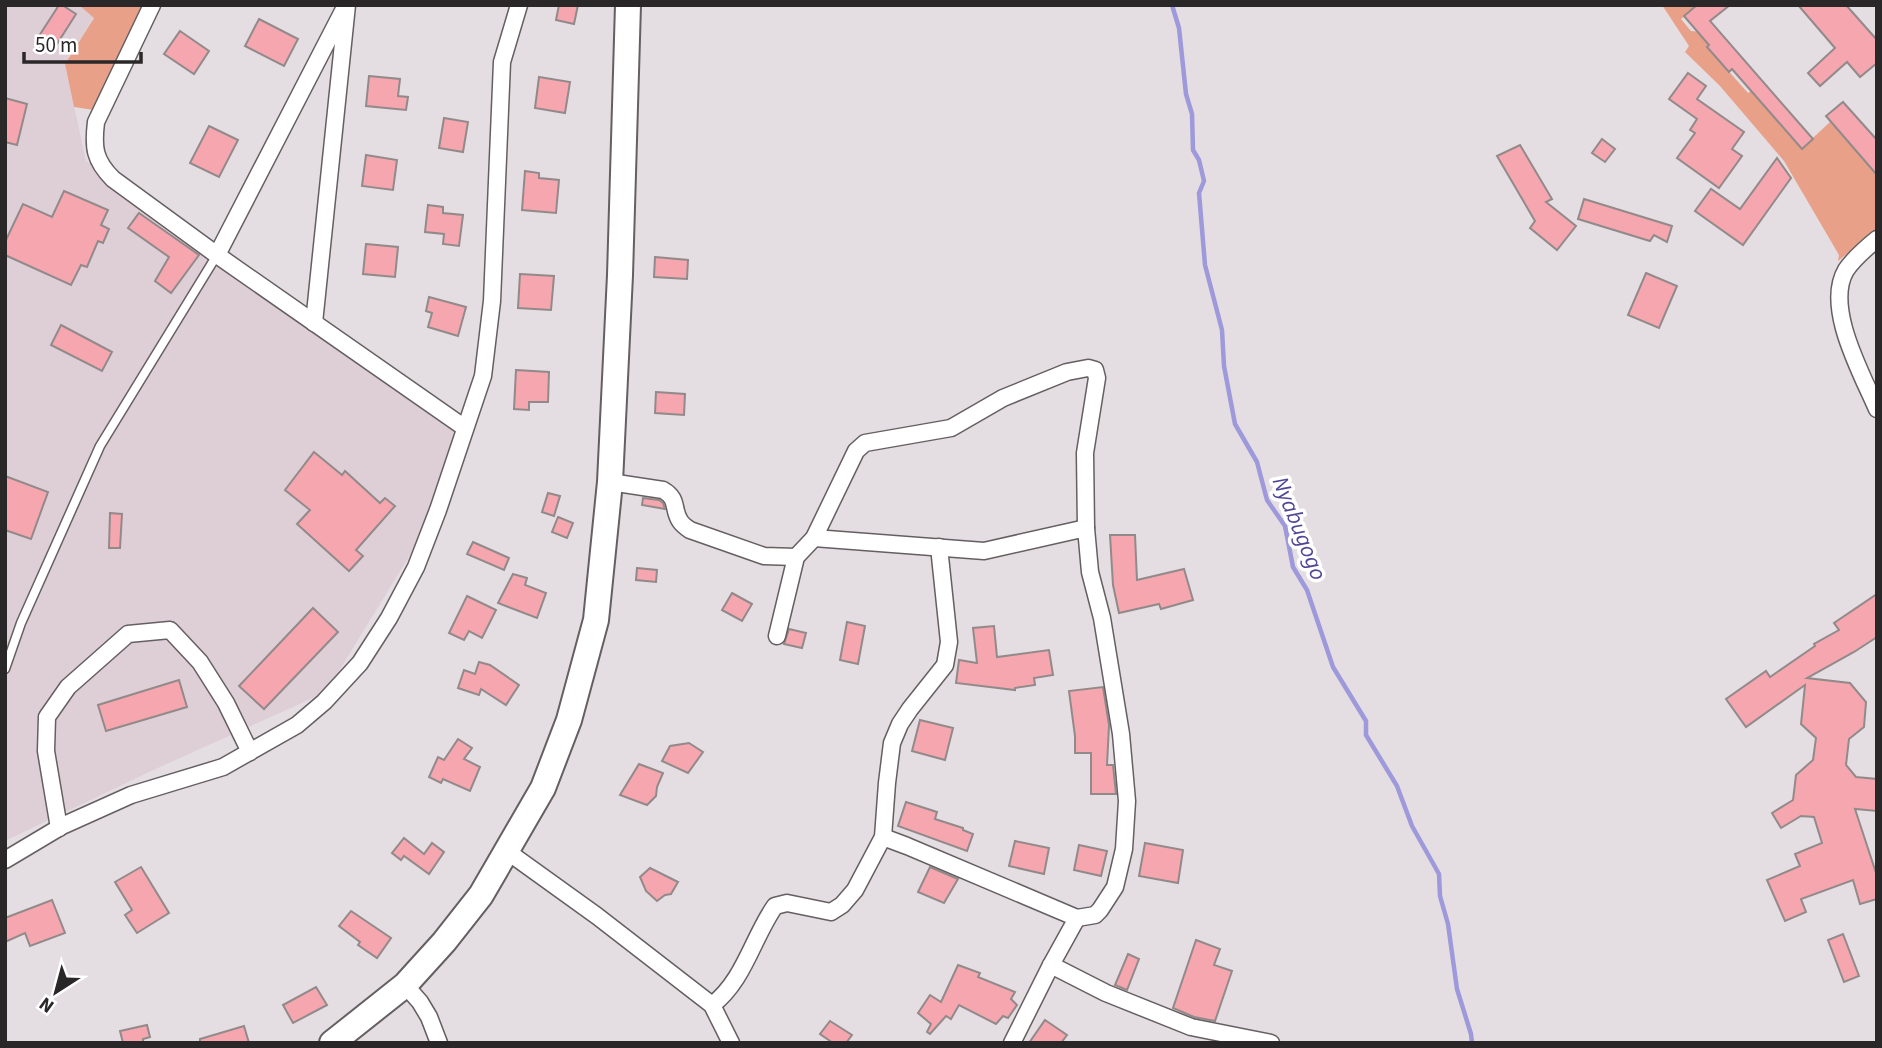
<svg xmlns="http://www.w3.org/2000/svg" width="1882" height="1048" font-family="'Source Sans 3',sans-serif">
<rect width="100%" height="100%" fill="#e4dde1"/>
<path fill="#decfd7" d="M5 5H79L94 17 65 64 86 161 458 433 421 537 326 692 149 772 5 841Z"/>
<g fill="#e8a188">
<path d="M79 5H145L94 110 74 107 65 64 94 18Z"/>
<path d="M1662 5H1697L1681 19 1691 31 1721 34 1707 47 1748 93 1751 91 1802 148 1830 122 1877 173V229L1838 261 1839 255 1784 161 1720 86 1685 52 1689 46Z"/>
</g>
<g fill="none" stroke-linecap="round" stroke-linejoin="round">
<path stroke="#9d99db" stroke-width="4.5" d="M1172 5 1179 28 1186 94 1192 114 1193 150 1199 160 1204 181 1199 193 1205 265 1222 330 1224 366 1235 424 1257 462 1267 500 1285 526 1293 567 1307 590 1333 667 1366 721V735L1397 786 1412 826 1439 874 1440 896 1448 924 1457 989 1471 1034 1472 1043"/>
</g>
<g fill="#f6a6af" stroke="#928a8a" stroke-width="2">
<path d="M59 5H62L76 14 55 47 39 36Z"/>
<path d="M559 5H578L574 24 556 20Z"/>
<path d="M1697 5H1730L1710 21 1813 139 1802 149 1732 69 1729 72 1707 47 1709 45 1684 16Z"/>
<path d="M1798 5H1846L1877 40V63L1860 77 1847 62 1820 86 1808 73 1835 48Z"/>
<path d="M259 19 298 39 284 66 245 46Z"/>
<path d="M180 31 209 51 194 74 164 54Z"/>
<path d="M1688 73 1706 86 1697 99 1744 132 1732 149 1742 156 1719 188 1677 158 1695 133 1690 130 1697 119 1669 99Z"/>
<path d="M369 76 400 79 398 96 408 97 406 110 366 106Z"/>
<path d="M539 77 570 82 565 113 535 108Z"/>
<path d="M5 98 27 104 17 145 5 142Z"/>
<path d="M1843 102 1877 140V175L1826 116Z"/>
<path d="M444 118 468 122 463 152 439 148Z"/>
<path d="M209 126 238 140 219 177 190 163Z"/>
<path d="M1602 139 1615 149 1605 162 1592 153Z"/>
<path d="M1520 145 1552 199 1546 202 1576 226 1557 250 1530 228 1535 221 1497 156Z"/>
<path d="M366 155 397 160 393 190 362 186Z"/>
<path d="M1777 158 1791 178 1743 245 1695 211 1711 189 1740 209Z"/>
<path d="M525 171 539 173V178L559 180 556 213 522 210Z"/>
<path d="M64 191 108 210 101 225 109 229 103 243 98 241 87 267 81 265 71 285 5 255V242L23 204 52 217Z"/>
<path d="M1584 199 1672 226 1667 242 1654 235 1650 241 1578 219Z"/>
<path d="M428 205 443 207V213L463 215 459 246 443 244 444 234 425 232Z"/>
<path d="M139 213 199 255 171 293 155 281 169 257 128 228Z"/>
<path d="M366 244 398 247 395 277 363 274Z"/>
<path d="M655 257 688 260 687 279 654 277Z"/>
<path d="M1646 273 1677 286 1659 328 1628 315Z"/>
<path d="M520 274 554 276 551 310 518 308Z"/>
<path d="M429 297 466 307 458 336 428 327 432 313 426 311Z"/>
<path d="M61 325 112 352 102 371 51 345Z"/>
<path d="M516 370 549 372 548 402H529V410L514 409Z"/>
<path d="M656 392 685 394 684 415 655 413Z"/>
<path d="M314 452 342 475 345 471 380 503 385 498 395 506 356 550 363 556 349 571 297 524 310 510 285 490Z"/>
<path d="M5 476 48 492 31 539 5 530Z"/>
<path d="M548 493 560 496 554 516 542 512Z"/>
<path d="M643 498 659 500 663 503 665 509 642 505Z"/>
<path d="M110 513 122 514 120 548H109Z"/>
<path d="M558 517 573 523 567 538 552 532Z"/>
<path d="M1110 535H1135L1137 580 1184 569 1193 600 1161 609 1159 604 1119 613 1113 585Z"/>
<path d="M473 542 509 558 504 570 467 554Z"/>
<path d="M637 568 657 570 656 582 636 580Z"/>
<path d="M513 574 527 578 525 585 546 593 537 618 498 603Z"/>
<path d="M732 593 752 604 742 621 722 610Z"/>
<path d="M1877 594V637L1854 652 1807 678 1850 683 1866 702 1864 727 1849 739 1846 765 1856 777 1877 779V811L1855 809 1877 876V899L1860 904 1853 880 1801 899 1806 912 1785 921 1767 880 1800 866 1795 854 1822 843 1814 817 1801 816 1781 828 1772 813 1793 800 1796 775 1813 760 1816 738 1801 724 1805 685 1746 727 1726 699 1766 671 1770 677 1815 646 1814 644 1839 630 1834 623Z"/>
<path d="M467 596 496 610 482 638 469 631 464 640 449 633Z"/>
<path d="M313 608 338 632 264 709 239 686Z"/>
<path d="M847 622 865 626 858 664 840 660Z"/>
<path d="M994 626 997 657 1049 650 1053 675 1034 678 1035 685 1015 688V690L956 683 959 660 977 663 973 628Z"/>
<path d="M789 629 806 633 802 648 784 644Z"/>
<path d="M479 662 490 665 519 685 506 705 481 689 479 695 458 688 464 670 475 674Z"/>
<path d="M179 680 187 707 106 731 98 705Z"/>
<path d="M1103 687 1109 725 1107 765H1113L1116 794H1091V753H1075V736L1069 691Z"/>
<path d="M920 720 953 728 945 760 912 751Z"/>
<path d="M458 739 472 748 464 759 480 767 470 791 443 779 441 783 429 777 438 757 444 760Z"/>
<path d="M689 743 703 752 688 773 662 761 670 746Z"/>
<path d="M639 764 663 773 657 787 656 796 647 805 620 795Z"/>
<path d="M906 802 937 812 935 819 963 828V830L973 834 967 851 898 826Z"/>
<path d="M404 838 424 854 432 843 444 852 429 874 404 856 401 860 392 853Z"/>
<path d="M1015 841 1049 848 1044 874 1009 866Z"/>
<path d="M1145 843 1183 850 1178 883 1139 876Z"/>
<path d="M1079 845 1107 851 1101 876 1074 870Z"/>
<path d="M141 867 169 913 137 933 125 915 132 910 115 882Z"/>
<path d="M930 867 958 879 944 903 918 892Z"/>
<path d="M650 868 678 882 671 894 665 895 657 901 646 891 640 877Z"/>
<path d="M52 900 65 933 30 946 25 933 5 942V918Z"/>
<path d="M351 911 391 938 377 958 358 945 360 942 339 926Z"/>
<path d="M1843 934 1859 976 1844 982 1828 940Z"/>
<path d="M1196 940 1220 949 1214 965 1232 971 1215 1021 1194 1017 1173 1008Z"/>
<path d="M1128 954 1139 959 1127 990 1115 985Z"/>
<path d="M958 965 980 973 978 977 1015 992 1011 999 1017 1005 1008 1018 1003 1016 996 1024 959 1005 951 1019 946 1016 930 1034 927 1032 931 1024 918 1013 930 995 941 1002Z"/>
<path d="M316 987 327 1005 293 1023 283 1005Z"/>
<path d="M1045 1020 1067 1035 1061 1043H1029Z"/>
<path d="M830 1021 852 1035 846 1043H833L820 1034Z"/>
<path d="M147 1025 150 1037 143 1039V1043H123L120 1031Z"/>
<path d="M244 1026 249 1043H200V1039Z"/>
</g>
<g fill="none" stroke-linecap="round" stroke-linejoin="round">
<defs>
<path id="lane" d="M5 669 21 623 100 446 217 255"/>
<g id="street">
<path d="M152 5 96 122C93 147 94 160 113 179L217 255 465 428"/>
<path d="M1877 239C1866 248 1854 258 1846 270 1824 307 1862 374 1877 409"/>
<path d="M217 255 343 11"/>
<path d="M314 323 347 5"/>
<path d="M610 482 663 490C679 499 672 509 680 521 682 524 687 528 690 530L764 556 796 557"/>
<path d="M814 538 984 551 1086 528 1090 572 1102 618 1121 734 1127 801 1124 849 1115 887 1100 910 1095 915 1077 918"/>
<path d="M777 636 796 557 814 538 856 451 865 443 951 428 1003 398 1067 372 1088 368 1095 370 1097 378 1085 453 1086 528"/>
<path d="M59 828 46 751 47 717 68 687 128 634 170 630 200 662 226 703 250 752"/>
<path d="M883 837 907 846 1077 918 1051 965 1012 1043"/>
<path d="M508 852 597 916 712 1005 731 1043"/>
<path d="M5 860 62 826 131 795 223 767 297 725 324 702 360 663 389 618 416 567 438 510 483 376 492 301 502 62 519 5"/>
<path d="M1051 965 1106 993 1191 1027 1271 1043"/>
<path d="M405 985 420 1002 429 1017 439 1043"/>
<path d="M712 1005C744 981 753 937 775 906L787 903 831 912 842 905 855 890 883 837 887 783 892 743 900 724 910 709 945 665 949 642 939 547"/>
</g>
<path id="primary" d="M332 1043 405 985 444 942 481 895 543 788 569 720 596 620 610 482 620 275 628 5"/>
</defs>
<use href="#lane" stroke="#655f62" stroke-width="11"/>
<use href="#street" stroke="#655f62" stroke-width="19"/>
<use href="#primary" stroke="#655f62" stroke-width="28"/>
<use href="#lane" stroke="#fff" stroke-width="8"/>
<use href="#street" stroke="#fff" stroke-width="16"/>
<use href="#primary" stroke="#fff" stroke-width="24"/>
</g>
<g text-anchor="middle" stroke-width="7" stroke-linejoin="round" paint-order="stroke">
<g font-size="23" font-style="italic" fill="#514696" stroke="#fff">
<text transform="translate(1300 528) rotate(68)" y="8">Nyabugogo</text>
</g>
</g>
<rect width="1882" height="1048" fill="none" stroke="#2a2728" stroke-width="14"/>
<g transform="translate(56 992) rotate(216)" stroke="#ffffff" stroke-width="5" paint-order="stroke">
<path d="M0-5L12 26L0 18L-12 26Z" fill="#2a2728"/>
<text y="-10" font-size="19" font-weight="bold" text-anchor="middle" fill="#2a2728">N</text>
</g>
<path d="M24 52v10h117v-10" fill="none" stroke="#2a2728" stroke-width="3.5"/>
<text x="35" y="52" font-size="21" fill="#2a2728" stroke="#ffffff" stroke-width="5" paint-order="stroke">50 m</text>
</svg>
